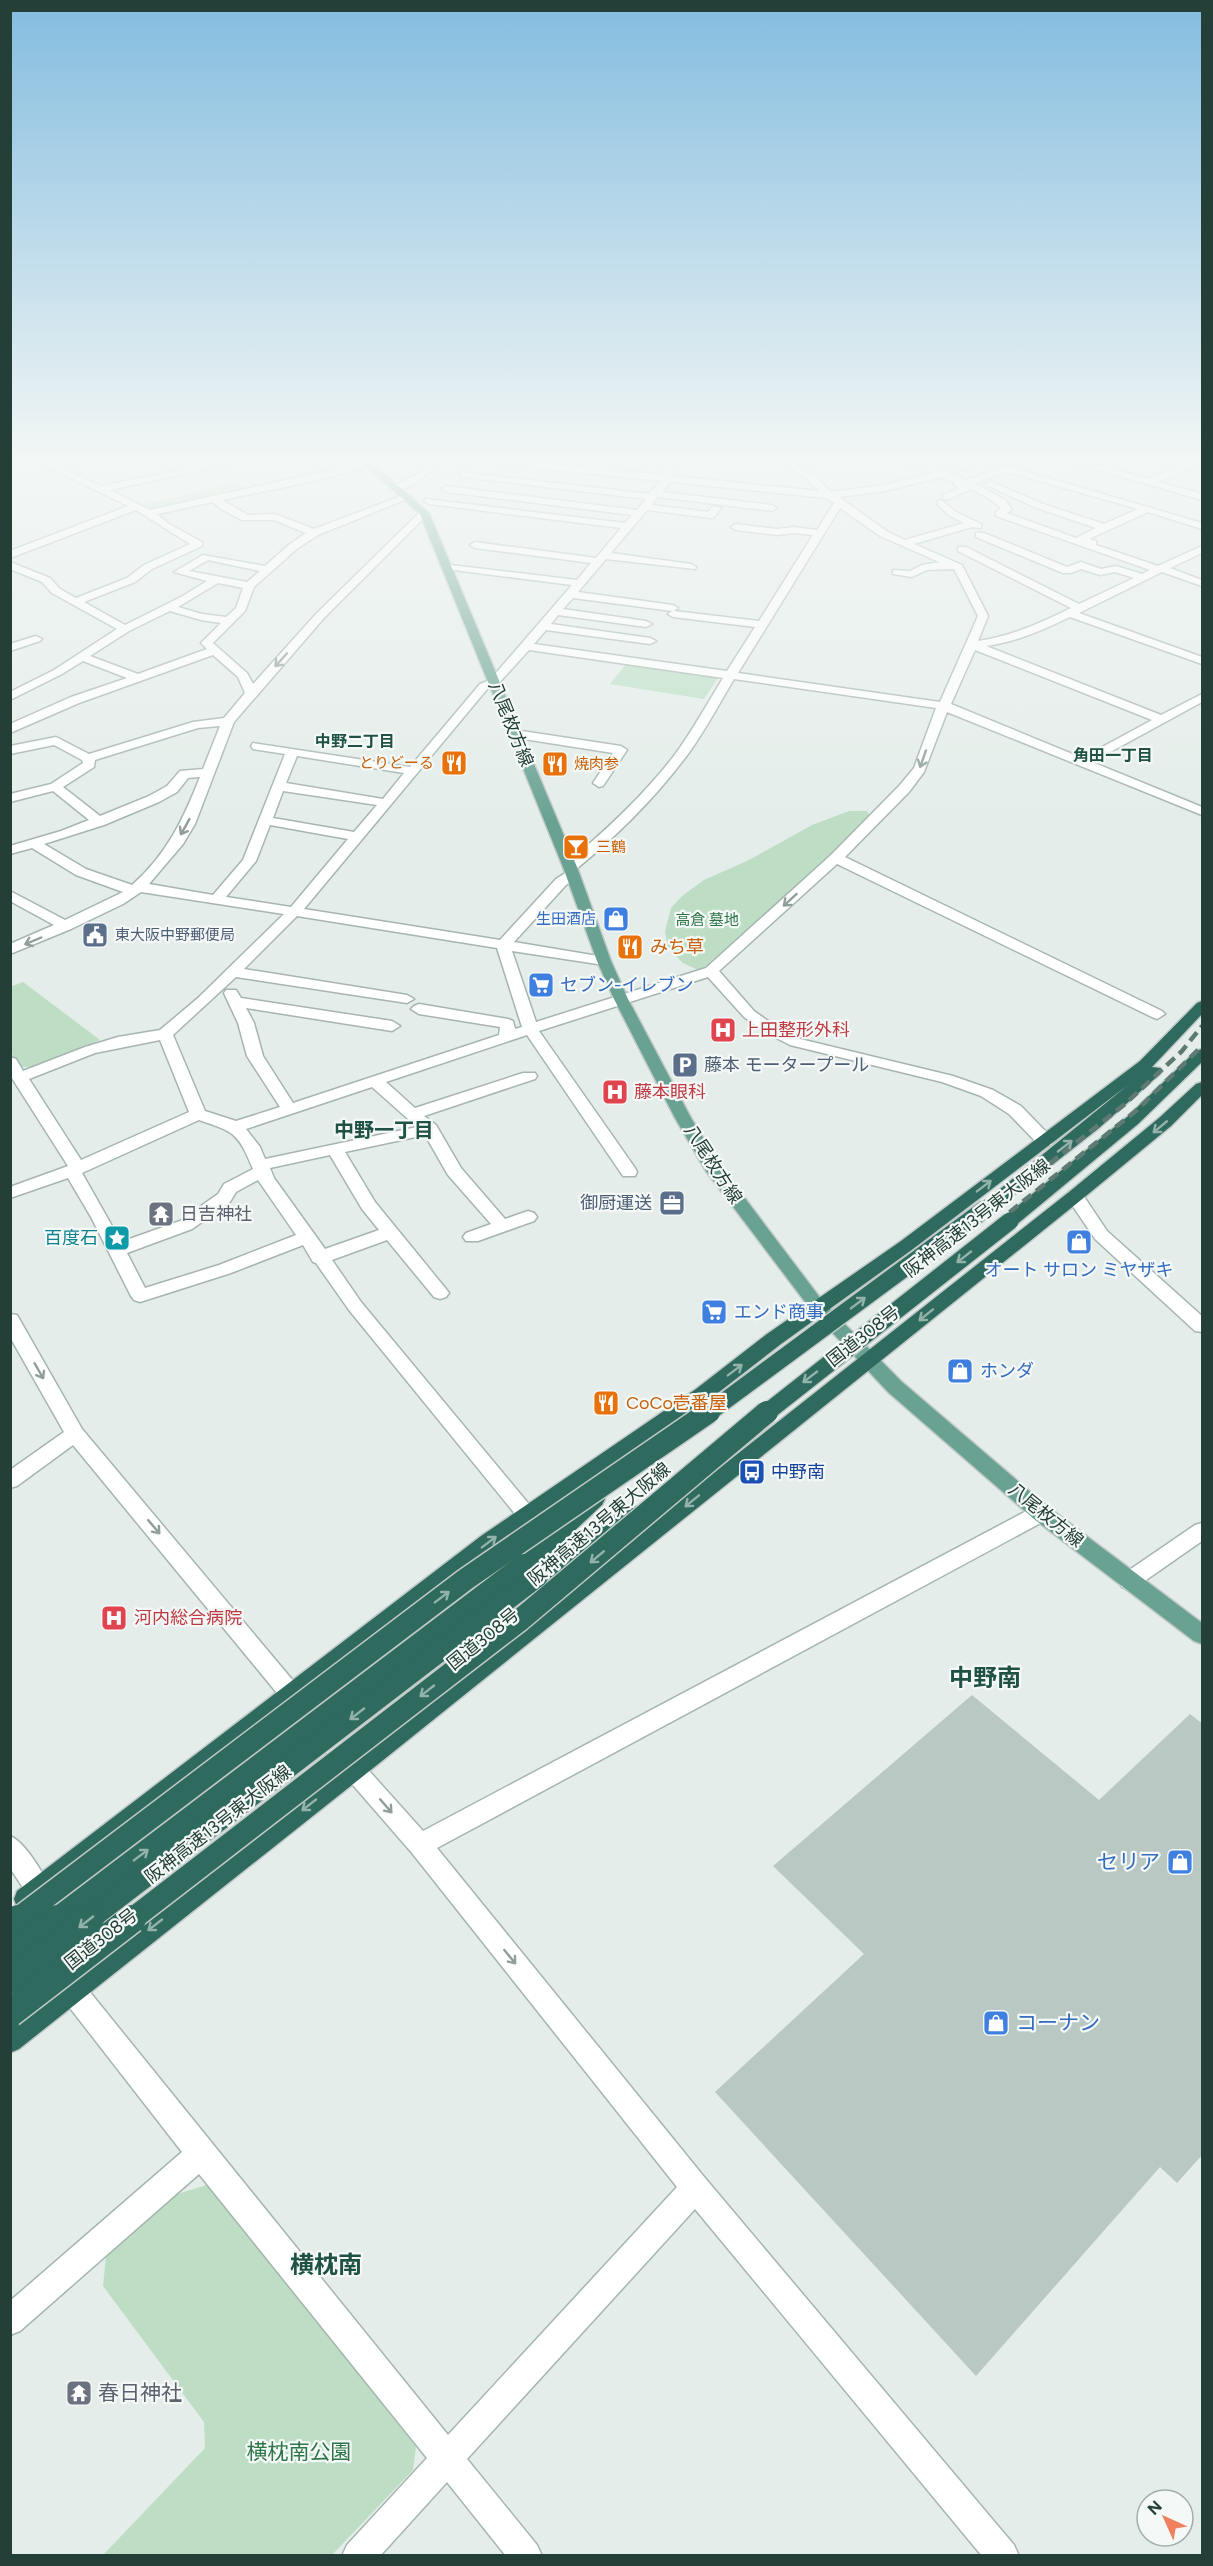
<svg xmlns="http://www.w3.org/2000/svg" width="1213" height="2566" font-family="Figtree,'Noto Sans JP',sans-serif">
<rect width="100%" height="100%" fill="#e4ede9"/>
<g fill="#bddec5">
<path d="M237 483 250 491 158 510 147 509 141 505Z"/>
<path d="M627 663 715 676 718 678 704 699 610 684Z"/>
<path d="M849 811H867L871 817 710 964 698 970 683 963 668 948 665 931 671 908 682 896 704 880 749 860 812 825Z"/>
<path d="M23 982 100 1040 38 1067H21L11 1053 10 987Z"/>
<path d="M210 2184 416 2447 413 2470 332 2555H103L205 2448 204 2422 103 2286 106 2257 177 2194Z"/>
</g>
<path fill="#b9c8c2" d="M972 1695 1099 1800 1190 1714 1203 1724V2154L1177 2183 1160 2167 976 2376 715 2092 864 1954 773 1866Z"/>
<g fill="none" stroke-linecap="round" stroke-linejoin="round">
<defs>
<g id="minor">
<path d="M39 462H51L101 486 221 462H239L110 490 150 510 366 462H382L314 481 222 500 248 515 275 514 314 529 404 495 412 497 318 535 298 548 254 587 245 611 213 643 247 673 253 684 316 614 421 511 429 513 324 618 234 722 195 824 183 844 149 884 213 895 243 860 285 754 253 749 251 746 253 743 410 767 480 684 490 680 572 585 446 569 441 566 442 564 577 580 591 563 475 548 470 545 475 542 596 558 621 528 429 504 424 501 426 499 625 523 632 515 447 492 442 489 447 486 637 510 646 499 463 477 460 476V472L649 494 661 481 503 465 498 462H530L663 475 664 462H674L673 476 819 491 806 478 781 462C802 462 817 478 831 492L885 485 932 473 903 462C918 462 933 471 942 470 954 470 965 462 981 462L950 474 966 480 1007 466 1202 523V529L1148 512 1089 539 1096 541V545L1158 566 1202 546V553L1170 568 1202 580V586L1162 572 1079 613 1202 657V664L1070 617C1043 630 1016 642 986 646L1161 715 1202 694V702L1092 762 1202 807V815L947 712 924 772 909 792 845 857 1162 1011 1165 1014 1157 1019 1152 1017 837 864 719 971 754 1011 775 1026 800 1039 953 1076 993 1090 1021 1106 1051 1137 1053 1141 1051 1145H1039L1009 1114 981 1096 942 1082 790 1045 765 1032 744 1017 708 977 539 1031 635 1168 637 1172 635 1176H623L527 1035 386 1082 415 1108 523 1073H535L537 1076 535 1079 424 1116 436 1125 461 1168 505 1219 528 1211 534 1213 537 1217 534 1221 478 1241H466L463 1237 466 1233 491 1224 448 1175 425 1135 345 1152 375 1202 446 1289 449 1293 446 1297 440 1299 434 1297 387 1240 332 1260 361 1302 537 1514 534 1520 527 1522 520 1520 349 1310 316 1263 313 1262 303 1245 231 1273 140 1302 134 1300 131 1296 91 1217 68 1178 10 1198V1187L68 1166 10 1075V1057L16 1059 23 1071 85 1047 118 1037 160 1030 198 998 284 914 141 892 123 904 71 929 10 954V944L54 925 10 901V891L65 920 123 892 76 875 32 848 10 854V846L61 831 89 820 53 791 10 802V794L51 784 83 763 82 760 54 745 10 754V746L56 737 89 754 193 722 224 718 245 693 238 677 213 655 79 703 10 733V724L71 697 127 678 83 661 62 674 10 700V692L54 670 117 629 52 593 42 582 10 569V562L50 578 60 589 76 598 127 578 144 565 190 544 136 510 10 558V551L128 506ZM1007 472 1138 509 1104 524 1043 504 992 482 984 484 1037 508 1096 528 1076 538 1007 513 1012 509 1005 500 974 483ZM941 477 956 483 954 485 959 488 943 495V499H949L971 489 988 498 1001 508 996 512V516L1150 570 1142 574 1116 566 1101 569 1081 562 1067 567 984 533H976V537L1063 573H1071L1081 569 1100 575 1115 572 1134 578 1079 604 966 547H958V551L1071 608C1040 623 1012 636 978 641L988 616 962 565 914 544 972 527 981 528V524L956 512 941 500 938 501V505L950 516 964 523 905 540 888 532 839 497 885 491ZM671 482 826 498 834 503 817 530 794 527 777 529 736 524 731 527 736 530 777 535 794 533 813 535 759 621 674 611 678 608 673 605 578 592 606 559 695 569 696 567 691 564 611 553 647 510 711 518 714 517 721 508 713 506 708 512 651 505 658 497 772 511 777 508 772 505 662 492ZM213 502 221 509 242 520H274L306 533 290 544 265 566 203 555 174 572 207 581 181 597 125 625 84 602 135 582 152 569 202 546V542L169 524 157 514ZM840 508 880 536 939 562 922 565 910 571 893 570V574L912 577 927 570 954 569 978 616 940 702 738 673ZM208 560 260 571 247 582 189 571ZM218 583 243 588 236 608 226 617 202 614 178 607ZM573 598 672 611 668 614 673 617 755 627 727 671 534 644 546 630 650 644 656 641 650 638 551 624 558 615 646 627 652 624 646 621 563 609ZM170 611 201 620 221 623 201 643 207 649 138 674 90 656 129 631ZM529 650 723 678C709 701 695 726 679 749 651 788 603 834 565 864L563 867 565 870H575C616 837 656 797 688 754 705 731 719 704 734 679L936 708 914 768 899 786 831 855 706 968 536 1022 512 951 604 965 611 961 604 957 514 942 566 885 579 875 577 872H567L556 879 500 940 304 909 488 688 498 684ZM975 650 1152 720 1082 758 951 704ZM220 726 203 769 180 771 167 786 149 796 100 816 63 787 94 767 95 760 198 728ZM297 756 404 773 383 799 286 783ZM200 777C183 820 167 854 132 885L86 869 44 844 104 825 159 802 177 792 188 778ZM283 791 377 805 354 832 273 818ZM270 825 348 839 291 907 226 897 256 861ZM297 916 497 948 522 1027 515 1029 513 1021 508 1019 419 1004 414 1006 411 1009 419 1014 500 1027 499 1035 293 1103 263 1056 254 1023 246 1008 392 1031 400 1026 392 1021 241 998 236 990H226L224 993 238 1023 247 1056 280 1107 236 1121 205 1111 173 1035 236 977 407 1003 414 999 407 995 244 969ZM160 1040 189 1112 81 1160 29 1079 95 1053ZM372 1087 417 1127 265 1159 260 1147 246 1129ZM199 1120C235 1132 238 1133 253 1169L224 1184 218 1194 180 1221 121 1242 82 1173ZM330 1155 362 1209 379 1230 325 1249 274 1178 270 1168ZM258 1180 296 1235 219 1265 145 1288 127 1253 192 1229 230 1202 236 1192Z"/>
<path d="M428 462 437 463C427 475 409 492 393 490V486L419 473Z"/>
<path d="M1071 462H1086L1149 479 1189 462H1202L1159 482 1202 494V500Z"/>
<path d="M36 636 42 639 40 641 10 651V644Z"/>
<path d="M515 730 621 746 627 750 603 786 599 787 593 783 613 753 511 737 509 734Z"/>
<path d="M1075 1190 1081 1192 1107 1231 1202 1316V1332L1195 1331 1095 1239 1066 1196 1069 1192Z"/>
<path d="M10 1314 17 1315 82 1429 362 1763 423 1831 1034 1507 1041 1505 1048 1507 1051 1513 1048 1519 437 1848 705 2178 1014 2545 1019 2556H982L695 2209 467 2459 537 2545 542 2556H506L447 2482 380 2556H342L347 2545 427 2458 199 2174 20 2331 10 2335V2301L182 2152 63 1999 59 1990 63 1981 72 1978 81 1981 448 2435 677 2187 412 1853 346 1777 73 1445 17 1486 10 1488V1470L64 1432 10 1337Z"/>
<path d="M1202 1523V1541L1136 1587 1129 1589 1122 1587 1118 1581 1122 1575 1195 1525Z"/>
<path d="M10 1836C25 1842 44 1874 50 1889L47 1897 38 1900 29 1897 10 1868Z"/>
</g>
<path id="major" d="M361 462H371L429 513 577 867 611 961 628 999 691 1118 719 1164 824 1303 902 1382 1048 1507 1202 1623V1644L1194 1641 1034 1519 888 1392 812 1311 706 1171 675 1118 614 999 597 961 563 867 420 514Z"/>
<g id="highway">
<path d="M1202 1001V1014L1152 1067 1160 1068 1162 1071 1160 1074 1099 1128 992 1212H980L977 1208 1128 1085 913 1249 781 1344 710 1399 495 1548 35 1907 26 1910 17 1907 14 1899 17 1891 481 1536 696 1389 767 1334 901 1241 1140 1061 1197 1003Z"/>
<path d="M1202 1049V1062L1138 1124 1016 1225H1004L1001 1221 1004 1217 1127 1117 1196 1051Z"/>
<path d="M1202 1082V1095L1171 1126 1081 1200 362 1777 19 2049 10 2053V2023L346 1763 1069 1192 1159 1118 1196 1084Z"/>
<path d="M595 1491 602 1493 605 1499 602 1505 538 1565 627 1508 634 1506 641 1508 644 1514 641 1520 544 1582 537 1584 530 1582 526 1576 529 1572 524 1573 517 1571 514 1565 517 1559 588 1493Z"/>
</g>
</defs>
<use href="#minor" stroke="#a6b5b0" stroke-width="3"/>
<use href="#major" stroke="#c1c9c7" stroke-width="3"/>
<use href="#highway" stroke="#c1c9c7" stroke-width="3"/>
<use href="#minor" fill="#fff" fill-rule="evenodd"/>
<use href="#major" fill="#69a293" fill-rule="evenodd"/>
<use href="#highway" fill="#2f6a5e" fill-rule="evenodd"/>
<g stroke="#5e7a72" stroke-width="4.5" stroke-dasharray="11 6" stroke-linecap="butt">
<path d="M916 1269 1125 1104 1182 1051 1202 1026"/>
<path d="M930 1276 1137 1110 1202 1046"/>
</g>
<g stroke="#5e7a72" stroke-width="5" stroke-dasharray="14 8" stroke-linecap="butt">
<path d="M72 1920 299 1747"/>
<path d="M98 1920 308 1758"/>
</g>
<g stroke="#5e7a72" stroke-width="7" stroke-dasharray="19 9" stroke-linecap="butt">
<path d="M10 1967 74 1919"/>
<path d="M10 1988 100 1919"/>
</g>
<defs>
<g id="highway-bridge-far2">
<path d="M707 1414 986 1208"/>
<path d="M765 1414 1010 1221"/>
</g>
<g id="highway-bridge-far1">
<path d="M16 1920 466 1579 709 1412"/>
<path d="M55 1920 524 1565"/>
<path d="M88 1920 537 1576"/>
<path d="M131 1920 520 1620 767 1412"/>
</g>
<g id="highway-bridge">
<path d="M10 1925 18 1919"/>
<path d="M10 1954 57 1919"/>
<path d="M10 1980 90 1919"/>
<path d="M10 2013 132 1919"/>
</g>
</defs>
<use href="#highway-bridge-far2" stroke="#c1c9c7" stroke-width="20" stroke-linecap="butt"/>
<use href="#highway-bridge-far1" stroke="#c1c9c7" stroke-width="25" stroke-linecap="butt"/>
<use href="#highway-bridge" stroke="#c1c9c7" stroke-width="31" stroke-linecap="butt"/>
<use href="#highway-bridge-far2" stroke="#2f6a5e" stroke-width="17"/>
<use href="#highway-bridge-far1" stroke="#2f6a5e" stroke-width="22"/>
<use href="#highway-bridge" stroke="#2f6a5e" stroke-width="28"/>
</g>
<defs><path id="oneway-shaft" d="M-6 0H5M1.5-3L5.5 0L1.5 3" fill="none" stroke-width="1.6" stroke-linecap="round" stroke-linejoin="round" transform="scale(1.5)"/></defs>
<g stroke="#919f9b">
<use href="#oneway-shaft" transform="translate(281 660) rotate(132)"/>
<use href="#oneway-shaft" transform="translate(923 759) rotate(109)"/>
<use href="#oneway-shaft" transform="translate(185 827) rotate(119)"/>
<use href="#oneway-shaft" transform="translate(790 900) rotate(138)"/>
<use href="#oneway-shaft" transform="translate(33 941) rotate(157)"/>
<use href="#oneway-shaft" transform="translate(39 1371) rotate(60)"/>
<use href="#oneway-shaft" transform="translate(154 1527) rotate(50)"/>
<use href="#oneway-shaft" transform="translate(386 1806) rotate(49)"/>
<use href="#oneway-shaft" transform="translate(510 1957) rotate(51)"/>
</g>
<g stroke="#92b2aa">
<use href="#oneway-shaft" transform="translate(1160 1127) rotate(140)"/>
<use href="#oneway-shaft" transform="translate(1065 1146) rotate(-38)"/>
<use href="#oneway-shaft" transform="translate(984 1186) rotate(-37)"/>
<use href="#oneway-shaft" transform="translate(964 1257) rotate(142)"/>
<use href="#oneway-shaft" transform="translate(858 1303) rotate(-37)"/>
<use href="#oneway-shaft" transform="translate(926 1315) rotate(141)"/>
<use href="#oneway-shaft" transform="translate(735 1370) rotate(-37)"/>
<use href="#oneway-shaft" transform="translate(810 1377) rotate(142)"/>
<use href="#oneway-shaft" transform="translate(692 1501) rotate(141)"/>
<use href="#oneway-shaft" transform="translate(489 1542) rotate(-37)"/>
<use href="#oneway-shaft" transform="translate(597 1557) rotate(140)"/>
<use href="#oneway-shaft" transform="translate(442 1597) rotate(-37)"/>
<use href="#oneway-shaft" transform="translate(427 1691) rotate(142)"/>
<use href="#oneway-shaft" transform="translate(357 1714) rotate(142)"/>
<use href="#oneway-shaft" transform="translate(309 1805) rotate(142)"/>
<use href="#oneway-shaft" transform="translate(141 1855) rotate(-37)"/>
<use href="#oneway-shaft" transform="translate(86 1922) rotate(142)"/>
<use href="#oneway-shaft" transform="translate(155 1925) rotate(142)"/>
</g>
<linearGradient id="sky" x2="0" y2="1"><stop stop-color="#83bcdf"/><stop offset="0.56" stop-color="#f3f7f5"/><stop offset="1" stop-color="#f3f7f5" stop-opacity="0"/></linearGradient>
<rect width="1213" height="821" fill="url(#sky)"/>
<defs>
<symbol id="restaurant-square" viewBox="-11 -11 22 22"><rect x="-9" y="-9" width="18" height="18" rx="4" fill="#e8710a" stroke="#f4f9f7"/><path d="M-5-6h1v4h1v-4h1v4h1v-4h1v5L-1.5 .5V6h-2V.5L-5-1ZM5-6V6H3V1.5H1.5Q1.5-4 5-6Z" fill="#fff"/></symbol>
<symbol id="bar-square" viewBox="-11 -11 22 22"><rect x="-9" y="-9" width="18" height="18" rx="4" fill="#e8710a" stroke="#f4f9f7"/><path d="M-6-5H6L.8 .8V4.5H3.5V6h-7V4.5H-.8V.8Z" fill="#fff"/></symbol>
<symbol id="shop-square" viewBox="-11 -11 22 22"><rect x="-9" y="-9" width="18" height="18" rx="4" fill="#3f7fe0" stroke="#f4f9f7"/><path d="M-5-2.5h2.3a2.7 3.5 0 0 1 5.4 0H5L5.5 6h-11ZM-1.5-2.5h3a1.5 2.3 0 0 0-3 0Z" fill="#fff"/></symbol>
<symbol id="civic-square" viewBox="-11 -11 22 22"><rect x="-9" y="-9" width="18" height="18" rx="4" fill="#5c6f8a" stroke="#f4f9f7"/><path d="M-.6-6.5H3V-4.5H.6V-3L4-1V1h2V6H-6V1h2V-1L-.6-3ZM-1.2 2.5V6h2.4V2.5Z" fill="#fff"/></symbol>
<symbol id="supermarket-square" viewBox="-11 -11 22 22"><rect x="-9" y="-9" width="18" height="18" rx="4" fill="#3f7fe0" stroke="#f4f9f7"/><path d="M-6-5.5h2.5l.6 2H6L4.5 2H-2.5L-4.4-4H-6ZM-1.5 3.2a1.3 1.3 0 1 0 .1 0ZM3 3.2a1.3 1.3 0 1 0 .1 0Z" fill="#fff"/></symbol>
<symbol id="hospital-square" viewBox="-11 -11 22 22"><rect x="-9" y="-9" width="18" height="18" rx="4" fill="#e0444e" stroke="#f4f9f7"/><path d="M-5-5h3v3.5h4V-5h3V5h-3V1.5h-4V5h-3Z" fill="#fff"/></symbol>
<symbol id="parking-square" viewBox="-11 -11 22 22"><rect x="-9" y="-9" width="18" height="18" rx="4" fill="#5c6f8a" stroke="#f4f9f7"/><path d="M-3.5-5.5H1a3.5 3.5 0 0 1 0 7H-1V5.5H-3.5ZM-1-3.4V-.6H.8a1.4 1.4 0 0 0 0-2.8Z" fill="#fff"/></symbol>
<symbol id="office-square" viewBox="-11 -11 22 22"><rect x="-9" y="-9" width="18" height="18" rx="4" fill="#5c6f8a" stroke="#f4f9f7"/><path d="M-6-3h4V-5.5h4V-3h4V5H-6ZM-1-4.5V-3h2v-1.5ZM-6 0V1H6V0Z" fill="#fff"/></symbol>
<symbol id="temple-square" viewBox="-11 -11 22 22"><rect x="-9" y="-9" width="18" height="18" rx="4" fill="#6b7280" stroke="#f4f9f7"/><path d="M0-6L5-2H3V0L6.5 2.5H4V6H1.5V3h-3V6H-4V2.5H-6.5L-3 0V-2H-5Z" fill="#fff"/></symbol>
<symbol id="sight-square" viewBox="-11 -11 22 22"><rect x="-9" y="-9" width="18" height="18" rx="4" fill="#0f9aa8" stroke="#f4f9f7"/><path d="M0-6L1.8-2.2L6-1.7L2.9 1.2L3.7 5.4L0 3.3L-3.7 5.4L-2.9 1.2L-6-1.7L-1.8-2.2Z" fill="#fff"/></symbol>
<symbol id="bus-square" viewBox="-11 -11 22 22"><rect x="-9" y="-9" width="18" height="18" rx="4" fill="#1a4fb4" stroke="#f4f9f7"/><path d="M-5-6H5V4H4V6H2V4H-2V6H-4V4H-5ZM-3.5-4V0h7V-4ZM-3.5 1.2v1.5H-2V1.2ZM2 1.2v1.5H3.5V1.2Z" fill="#fff"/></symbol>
</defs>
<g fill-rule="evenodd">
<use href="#restaurant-square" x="439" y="748" width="30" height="30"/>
<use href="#restaurant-square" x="540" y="749" width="30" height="30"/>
<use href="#bar-square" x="561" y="832" width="30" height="30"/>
<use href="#shop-square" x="601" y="904" width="30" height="30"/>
<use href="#civic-square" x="80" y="920" width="30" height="30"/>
<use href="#restaurant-square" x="615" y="932" width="30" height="30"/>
<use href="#supermarket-square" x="526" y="970" width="30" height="30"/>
<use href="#hospital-square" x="708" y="1015" width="30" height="30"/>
<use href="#parking-square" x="670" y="1050" width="30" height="30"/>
<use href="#hospital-square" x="600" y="1077" width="30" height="30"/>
<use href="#office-square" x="657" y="1188" width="30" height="30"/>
<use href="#temple-square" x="146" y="1199" width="30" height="30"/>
<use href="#sight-square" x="102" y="1223" width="30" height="30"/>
<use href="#shop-square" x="1064" y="1227" width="30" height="30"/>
<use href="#supermarket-square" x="699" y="1297" width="30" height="30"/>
<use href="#shop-square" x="945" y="1356" width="30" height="30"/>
<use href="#restaurant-square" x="591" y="1388" width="30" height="30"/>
<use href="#bus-square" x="737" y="1457" width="30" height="30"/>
<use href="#hospital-square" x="99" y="1603" width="30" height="30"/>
<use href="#shop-square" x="1165" y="1847" width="30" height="30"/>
<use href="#shop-square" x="981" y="2008" width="30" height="30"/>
<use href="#temple-square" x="64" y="2378" width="30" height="30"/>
</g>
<g text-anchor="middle" stroke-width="4.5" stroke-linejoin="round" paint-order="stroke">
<g font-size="15" fill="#c56008" stroke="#f4f9f7" text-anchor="start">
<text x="434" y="768" text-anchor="end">とりどーる</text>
<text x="574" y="769">焼肉参</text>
<text x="596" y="852">三鶴</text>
</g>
<g font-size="15" fill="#366cbe" stroke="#f4f9f7" text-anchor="end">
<text x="596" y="924">生田酒店</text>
</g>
<g font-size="15" fill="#2e7549" stroke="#f4f9f7">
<text x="707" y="925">高倉 墓地</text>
</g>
<g font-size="15" fill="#4e5e75" stroke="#f4f9f7" text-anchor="start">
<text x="115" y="940">東大阪中野郵便局</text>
</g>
<g font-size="16" font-weight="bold" fill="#1f5144" stroke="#f4f9f7">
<text x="355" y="747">中野二丁目</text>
<text x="1113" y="761">角田一丁目</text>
</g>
<g font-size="18" fill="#233f37" stroke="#f4f9f7">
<text transform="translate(511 724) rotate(68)" y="6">八尾枚方線</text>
<text transform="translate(713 1164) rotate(57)" y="6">八尾枚方線</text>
<text transform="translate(977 1218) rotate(-38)" y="6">阪神高速13号東大阪線</text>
<text transform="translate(863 1336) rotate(-38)" y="6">国道308号</text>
<text transform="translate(1046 1515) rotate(39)" y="6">八尾枚方線</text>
<text transform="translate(599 1524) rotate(-40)" y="6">阪神高速13号東大阪線</text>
<text transform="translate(483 1639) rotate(-39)" y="6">国道308号</text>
<text transform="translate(218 1824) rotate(-38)" y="6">阪神高速13号東大阪線</text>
<text transform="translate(101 1939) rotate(-38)" y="6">国道308号</text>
</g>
<g font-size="18" fill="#c56008" stroke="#f4f9f7" text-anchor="start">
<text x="650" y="953">みち草</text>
<text x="626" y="1409">CoCo壱番屋</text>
</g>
<g font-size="18" fill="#366cbe" stroke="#f4f9f7" text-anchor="start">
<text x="560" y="991">セブン-イレブン</text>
<text x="1079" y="1276" text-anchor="middle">オート サロン ミヤザキ</text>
<text x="734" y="1318">エンド商事</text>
<text x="980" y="1377">ホンダ</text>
</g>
<g font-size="18" fill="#be3a42" stroke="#f4f9f7" text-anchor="start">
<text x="742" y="1036">上田整形外科</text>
<text x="634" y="1098">藤本眼科</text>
<text x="134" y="1624">河内総合病院</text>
</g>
<g font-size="18" fill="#4e5e75" stroke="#f4f9f7" text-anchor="start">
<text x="704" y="1071">藤本 モータープール</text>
<text x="652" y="1209" text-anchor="end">御厨運送</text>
</g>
<g font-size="18" fill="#5b616d" stroke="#f4f9f7" text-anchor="start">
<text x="180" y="1220">日吉神社</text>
</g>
<g font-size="18" fill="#0d838f" stroke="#f4f9f7" text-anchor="end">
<text x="98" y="1244">百度石</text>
</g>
<g font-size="18" fill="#164399" stroke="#f4f9f7" text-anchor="start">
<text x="771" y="1478">中野南</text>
</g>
<g font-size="20" font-weight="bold" fill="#1f5144" stroke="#f4f9f7">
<text x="384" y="1137">中野一丁目</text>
</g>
<g font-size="21" fill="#366cbe" stroke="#f4f9f7" text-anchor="end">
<text x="1160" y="1869">セリア</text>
<text x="1016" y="2030" text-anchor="start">コーナン</text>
</g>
<g font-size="21" fill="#5b616d" stroke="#f4f9f7" text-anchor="start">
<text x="98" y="2400">春日神社</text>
</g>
<g font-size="21" fill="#2e7549" stroke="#f4f9f7">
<text x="299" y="2459">横枕南公園</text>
</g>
<g font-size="24" font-weight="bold" fill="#1f5144" stroke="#f4f9f7">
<text x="985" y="1686">中野南</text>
<text x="326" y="2273">横枕南</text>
</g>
</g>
<rect width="1213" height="2566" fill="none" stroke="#233f37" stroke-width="24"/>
<g transform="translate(1165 2518) rotate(315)"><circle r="28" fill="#f4f9f7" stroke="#a0afaa" stroke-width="1.5"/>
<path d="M0-4.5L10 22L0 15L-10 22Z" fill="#f0815f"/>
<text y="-9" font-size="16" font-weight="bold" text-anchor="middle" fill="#233f37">N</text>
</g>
</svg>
